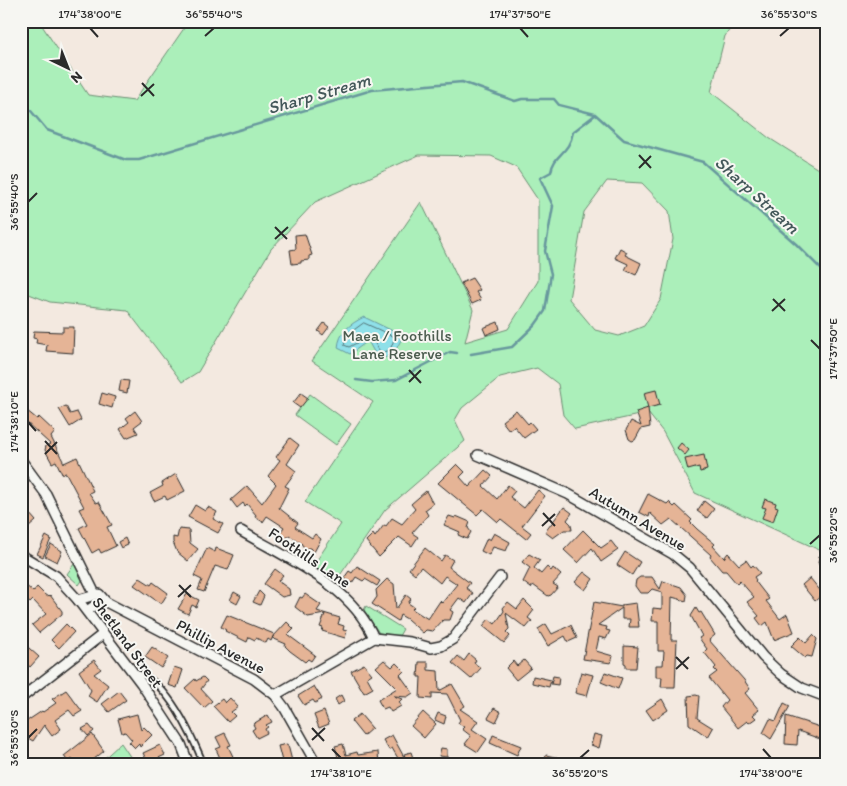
<svg xmlns="http://www.w3.org/2000/svg" width="847" height="786" font-family="Itim,sans-serif">
<rect width="100%" height="100%" fill="#f3e9e0"/>
<filter id="ink" filterUnits="userSpaceOnUse"><feTurbulence type="fractalNoise" baseFrequency=".02" numOctaves="2"/><feDisplacementMap in="SourceGraphic" scale="10" xChannelSelector="R" yChannelSelector="G"/><feConvolveMatrix kernelMatrix="1 2 1 2 8 2 1 2 1" color-interpolation-filters="sRGB"/></filter>
<g filter="url(#ink)">
<g fill="#abefba" stroke="#6b8d72" fill-rule="evenodd">
<path d="M21 21H39L88 95 134 101 189 21H736L725 36 711 92 769 138 826 174V553L695 493 663 432 648 413 575 429 563 415 558 384 537 368 500 377 462 408 455 420 465 441 385 510 336 581 313 566 341 524 305 502 373 402 312 361 421 202 473 310 465 342 508 329 538 281V200L516 167 491 156 419 155 315 202 271 249 198 372 182 382 127 310 50 302 21 291ZM607 181 642 183 669 211 673 239 661 299 644 326 619 336 595 330 569 299 584 212Z"/>
<path d="M310 394 351 424 336 445 295 415Z"/>
<path d="M74 564 83 579 79 585 67 574Z"/>
<path d="M366 606 403 629 399 636 379 633 364 610Z"/>
<path d="M121 743 133 761 132 765H97Z"/>
</g>
<path fill="#8fe0e9" stroke="#67989d" d="M364 317 399 334 401 340C395 352 392 357 378 359L368 341 350 354 338 348C339 332 350 324 364 317Z"/>
<g fill="none" stroke-linecap="round" stroke-linejoin="round">
<path stroke="#537377" stroke-width="1" d="M364 323 395 337 390 350 381 353 372 339 368 337 349 347 344 345 346 336Z"/>
<g stroke="#67989d" stroke-width="2.5">
<path d="M21 99 47 130 126 160H139L372 90 462 82 515 101 522 99H554L559 105 595 114 624 140 703 162 796 244 826 274"/>
<path d="M471 354 512 347 535 325 545 311 551 274 545 251 553 206 540 178 551 172C554 153 569 155 573 132L595 115"/>
<path d="M356 380 372 382 396 380 450 352 457 353"/>
</g>
</g>
<g fill="#e5b496" stroke="#2b2b2b">
<path d="M305 234 312 255 309 256V260L301 261V263L292 264 290 250 296 249 295 235Z"/>
<path d="M620 248 627 252 625 255 641 263 636 275 625 270 628 264 615 258Z"/>
<path d="M472 278 480 290 476 292 481 300 472 304 461 283Z"/>
<path d="M498 322 500 329 486 335 483 328Z"/>
<path d="M324 323 329 327 323 335 318 331Z"/>
<path d="M63 327H74L73 353 46 351 47 345 36 343 37 339 33 338 34 331 63 332Z"/>
<path d="M121 380 129 381 127 393 119 391Z"/>
<path d="M656 390 660 405 648 408 644 393Z"/>
<path d="M102 393 115 397 112 408 99 404Z"/>
<path d="M301 393 308 398 300 408 293 403Z"/>
<path d="M66 406 70 414 77 412 81 420 70 427 59 409Z"/>
<path d="M648 408 650 427 641 429 635 440 632 441 629 439 626 430 631 421 641 426 636 412Z"/>
<path d="M21 409 24 412 26 410 37 419 39 417 55 432 51 437 64 463 77 457 93 491 89 493 96 503 99 502 112 525 107 527 116 546 101 553 99 549 92 553 79 528 87 524 79 509 84 507 66 473 62 474 56 461 52 463 45 450 46 446 50 444 27 423 25 425 21 422Z"/>
<path d="M516 410 528 424 530 422 536 429 524 438 514 426 509 430 502 421Z"/>
<path d="M135 411 142 421 134 427 138 433 126 438 120 429 129 422 126 418Z"/>
<path d="M290 438 299 445 287 464 296 471 285 486 289 488 279 508 298 523 295 527 312 538 315 534 321 539 314 552 310 548 305 549 301 543 289 535 285 541 278 536 284 527 267 516 263 522 255 517 256 515 247 504 245 506 243 503 237 508 231 500 247 486 262 503 276 484 268 476 280 460 276 457Z"/>
<path d="M681 443 689 450 685 455 677 448Z"/>
<path d="M704 455 707 470 700 472 699 467 688 470 685 459Z"/>
<path d="M457 464 465 472 460 477 469 487 485 470 492 476 483 486 497 499 508 485 515 491 510 497 524 508 538 490 545 496 522 526 531 533 526 539 501 519 498 522 483 509 477 515 438 483Z"/>
<path d="M176 474 185 491 167 500 165 496 154 501 150 493 163 486 162 483Z"/>
<path d="M426 491 433 504 425 510 428 515 412 533 418 537 412 546 399 537 379 557 366 541 373 534 375 537 384 525 386 526 392 518 402 524 415 509 411 504Z"/>
<path d="M648 494 667 504 669 502 674 507 676 505 692 520 690 522 697 529 715 544 713 546 724 558 728 553 739 565 746 560 751 567 753 565 760 573 754 577 756 580 755 581 769 599 766 601 780 619 787 614 794 632 774 640 767 622 762 626 756 618 759 616 747 602 754 597 740 581 737 584 726 571H722L710 557 711 555 671 519 663 525 650 513 649 517 639 512Z"/>
<path d="M765 499 776 503 775 506 778 507 773 522 762 518 766 508 762 507Z"/>
<path d="M704 501 714 509 707 518 697 511Z"/>
<path d="M21 504 36 521 28 528 21 521Z"/>
<path d="M195 505 205 511 208 507 217 512 213 519 223 524 218 533 188 517Z"/>
<path d="M564 507 572 513 567 520 571 524 572 530H564L553 538 545 532Z"/>
<path d="M449 516 455 518 456 516 470 522 468 528 471 532 467 539 458 535 460 532 444 525Z"/>
<path d="M179 529 189 530 190 543 198 549 188 561 177 552 173 542V537L177 538Z"/>
<path d="M583 530 601 548 611 541 618 550 601 562 592 548 578 563 564 550Z"/>
<path d="M494 533 510 542 506 551 493 547 489 555 481 551 487 538 490 540Z"/>
<path d="M46 536 51 539 43 557 37 554Z"/>
<path d="M125 538 128 545 121 548 118 542Z"/>
<path d="M51 544 62 551 57 562 45 556Z"/>
<path d="M207 548 215 552 216 548 234 555 228 570 215 566 204 592 198 590 202 580 194 576Z"/>
<path d="M425 548 441 561 445 555 453 560 449 567 470 583 466 588 473 593 466 603 459 598 450 610 453 612 450 620H443L433 631 426 630 423 633 407 619 400 615 398 621 372 604 377 597 376 590 387 579 394 584 396 609 406 595 411 599 408 603 414 607 412 609 428 619 440 601 442 603 457 584 445 576 440 583 421 567 415 574 409 569Z"/>
<path d="M625 552 640 562 632 575 617 565Z"/>
<path d="M529 554 540 560 534 568 541 574 547 567 551 571 553 568 561 575 553 584 558 587 551 595 548 596 533 585 531 588 523 582 530 568 522 562Z"/>
<path d="M819 556 826 557V565L818 563Z"/>
<path d="M357 566 380 581 377 586 365 579 363 581 356 577 352 583 344 578 349 571 352 573Z"/>
<path d="M275 569 283 575 278 581 289 589 290 595 282 597 264 584Z"/>
<path d="M584 572 593 579 585 590 575 582Z"/>
<path d="M640 577H652L660 589 663 581 681 587 687 595 686 601 672 597 671 640H677L675 687H661L662 677H656V665H663L664 651H658V621H652L653 608 662 609V592L652 589 648 593H640L635 586 636 580Z"/>
<path d="M140 578 151 585 153 582 168 593 161 604 134 585Z"/>
<path d="M810 578 823 594 815 601 802 585Z"/>
<path d="M21 581 33 592 37 587 44 594 48 597 50 595 62 611V614L39 633 32 625 46 614 33 600 30 603 21 595Z"/>
<path d="M259 591 264 596 260 605 253 602Z"/>
<path d="M234 592 241 596 237 604 230 600Z"/>
<path d="M187 594 199 600 196 607 192 605 188 614 178 609Z"/>
<path d="M305 594 321 605 317 611 340 618 338 624 344 626 343 630 347 631 345 638 322 631 323 628 320 627 325 614 308 617 295 607 300 597 302 598Z"/>
<path d="M524 600 534 610 528 618 532 621 526 628 506 613 509 629 506 632 510 636 504 643 483 626 489 619 495 624 504 611 503 608 508 602 517 609Z"/>
<path d="M594 602 622 607V605L636 603 639 627H629L630 619H622V608L598 625 607 627 606 630 610 631 606 639 599 637 596 651 613 656 611 663 583 659Z"/>
<path d="M696 608 699 613 701 612 715 635 709 640 744 680 750 689 745 693 759 710 753 715 756 718 749 723 747 721 738 728 721 707 727 700 709 678 717 672 714 669 716 667 704 652 707 649 699 638 702 636 691 616Z"/>
<path d="M227 615 274 634 271 641 268 639 266 643 256 638 255 640 249 637 247 642 225 631 226 630 221 627Z"/>
<path d="M287 622 294 629 288 635 315 655 311 661 308 659 305 662 290 651 285 646 286 644 272 638Z"/>
<path d="M66 624 74 632 59 648 51 640Z"/>
<path d="M546 624 552 634 571 625 577 638 568 642 565 636 548 646 538 629Z"/>
<path d="M813 635 817 639 812 657 807 656 805 658 791 646 800 637 806 643Z"/>
<path d="M21 641 39 657 30 667 21 659Z"/>
<path d="M624 646 638 647 636 668H626V664L624 663Z"/>
<path d="M152 647 168 658 161 668 145 657Z"/>
<path d="M469 654 476 660 474 663 481 668 471 679 452 663 458 656 464 661Z"/>
<path d="M94 660 101 669 94 674 108 685 97 702 88 696 91 690 79 671Z"/>
<path d="M384 660 392 667 396 663 404 671 400 675 413 693 407 697 394 696 402 699 399 702 401 706 391 712 388 707 383 709 378 700 397 688 376 667Z"/>
<path d="M524 660 531 668 516 680 506 668 513 661 517 666Z"/>
<path d="M419 662H428V670L438 671 439 691 452 684 465 706 460 709 478 721 472 729 487 739 478 752 465 744 471 736 462 729 464 727 458 723 460 720 447 694 432 693V699L420 698 421 677H418Z"/>
<path d="M364 664 372 674 367 677 373 688 364 693 351 671Z"/>
<path d="M174 667 183 670 177 688 168 685Z"/>
<path d="M581 672 593 675 587 696 575 693Z"/>
<path d="M605 672 622 678 618 689 601 682Z"/>
<path d="M533 676 551 680 549 687 532 683Z"/>
<path d="M553 676 559 677 558 685 551 684Z"/>
<path d="M203 677 207 681 201 689 212 701 204 708 185 688 195 679 196 681Z"/>
<path d="M314 686 322 699 315 703 313 700 304 705 298 696Z"/>
<path d="M66 690 82 711 74 716 69 710 55 720 61 729 52 736 44 725 33 741 21 734V721L24 723 42 711 43 712 56 703 52 699Z"/>
<path d="M119 691 126 700 109 712 102 704Z"/>
<path d="M341 695 344 701 338 705 335 699Z"/>
<path d="M696 695 699 696 697 718 713 728 708 737 689 724 688 696Z"/>
<path d="M230 698 238 707 231 712 235 716 228 722 213 706 222 699 225 703Z"/>
<path d="M662 699 668 710 653 720 646 710Z"/>
<path d="M784 703 790 706 771 739 763 733 770 719 776 721Z"/>
<path d="M494 708 501 712 496 722 488 718Z"/>
<path d="M324 711 329 724 319 728 314 715Z"/>
<path d="M423 712 436 724 424 738 411 726Z"/>
<path d="M438 713 446 716 444 724 435 720Z"/>
<path d="M137 714 141 730 144 727 152 735 140 747 139 744 135 748 129 742 132 740 125 732 122 733 118 719Z"/>
<path d="M360 714 372 728 363 736 351 721Z"/>
<path d="M268 715 272 722 266 725 268 727 265 729 267 733 257 738 252 730 255 728 253 724Z"/>
<path d="M786 716 826 729 823 740 798 731 797 745 785 744Z"/>
<path d="M89 725 94 731 88 736 82 729Z"/>
<path d="M225 733 231 745 228 746 237 765H223L216 749 221 747 216 737Z"/>
<path d="M92 734 104 751 87 765H77L72 759 68 762 64 756Z"/>
<path d="M594 734 602 736 599 748 591 745Z"/>
<path d="M392 735 404 757 399 760 392 748 389 750 383 740Z"/>
<path d="M493 735 521 746 517 755 490 743Z"/>
<path d="M287 744 289 749 293 765H283L278 746Z"/>
<path d="M343 744 346 755 357 752 358 755 378 752 379 765H370V761L357 765H340L335 746Z"/>
<path d="M160 745 165 755 148 763 143 753Z"/>
<path d="M441 748 447 749V757L439 756Z"/>
<path d="M411 752 414 761 407 763 404 754Z"/>
<path d="M546 755 577 762 576 765H544Z"/>
<path d="M580 756 606 762V765H578Z"/>
</g>
<g fill="none" stroke-linecap="round" stroke-linejoin="round">
<defs>
<path id="lane" d="M135 673C166 677 193 738 204 765"/>
<g id="street">
<path d="M478 455 568 494 673 554 690 568 763 657 781 674 802 688 826 697"/>
<path d="M21 460 46 494 95 594"/>
<path d="M241 531C288 559 351 585 374 638"/>
<path d="M21 555 56 576 78 600 141 683 181 744 189 765"/>
<path d="M78 600 99 594 106 602 254 679 275 695 284 707 317 765"/>
<path d="M87 611 97 604 106 602"/>
<path d="M275 695 374 638 410 642 431 648 441 646 453 639 500 577"/>
<path d="M21 698 103 634"/>
</g>
</defs>
<use href="#lane" stroke="#2b2b2b" stroke-width="8"/>
<use href="#street" stroke="#2b2b2b" stroke-width="12"/>
<use href="#lane" stroke="#f6f6f2" stroke-width="4.5"/>
<use href="#street" stroke="#f6f6f2" stroke-width="9"/>
</g>
</g>
<path fill="none" stroke="#2b2b2b" stroke-width="2" d="M90 28 98 37M520 28 528 37M205 36 214 28M780 36 789 28M142 83 154 96M141 96 154 84M639 155 651 168M639 168 651 156M28 202 37 193M275 227 287 239M275 239 288 227M773 299 785 311M772 311 785 299M811 340 820 349M409 370 421 383M409 382 421 370M28 422 36 431M45 441 57 454M45 454 57 442M543 513 555 526M542 526 555 514M810 544 820 535M179 585 191 597M178 597 191 585M676 657 688 669M676 669 689 657M312 728 324 741M28 738 37 729M312 740 325 728M332 749 341 758M763 749 771 758M580 758 589 750"/>
<g text-anchor="middle" stroke-width="4" stroke-linejoin="round" paint-order="stroke">
<g font-size="16" fill="#4b5c4f" stroke="#f6f6f2">
<text x="397" y="341">Maea / Foothills<tspan x="397" dy="18">Lane Reserve</tspan></text>
</g>
<g font-size="16" fill="#2b2b2b" stroke="#f6f6f2">
<text transform="translate(638 518) rotate(31)" y="6">Autumn Avenue</text>
<text transform="translate(310 557) rotate(34)" y="6">Foothills Lane</text>
<text transform="translate(128 642) rotate(54)" y="6">Shetland Street</text>
<text transform="translate(221 646) rotate(28)" y="6">Phillip Avenue</text>
</g>
<g font-size="18" font-style="italic" fill="#44585a" stroke="#f6f6f2">
<text transform="translate(319 94) rotate(-16)" y="6">Sharp Stream</text>
<text transform="translate(757 195) rotate(42)" y="6">Sharp Stream</text>
</g>
</g>
<rect width="847" height="786" fill="none" stroke="#f6f6f2" stroke-width="55"/>
<g transform="translate(68 68) rotate(137)" stroke="#f6f6f2" stroke-width="4" paint-order="stroke">
<path d="M0-4L9 19L0 12L-9 19Z" fill="#2b2b2b"/>
<text y="-8" font-size="14" font-weight="bold" text-anchor="middle" fill="#2b2b2b">N</text>
</g>
<rect x="28" y="28" width="792" height="730" fill="none" stroke="#2b2b2b" stroke-width="2"/>
<g font-size="12" text-anchor="middle" fill="#2b2b2b">
<text x="90" y="18">174°38'00"E</text>
<text x="214" y="18">36°55'40"S</text>
<text x="520" y="18">174°37'50"E</text>
<text x="789" y="18">36°55'30"S</text>
<text transform="translate(14 202) rotate(-90)" y="4">36°55'40"S</text>
<text transform="translate(833 349) rotate(-90)" y="4">174°37'50"E</text>
<text transform="translate(14 422) rotate(-90)" y="4">174°38'10"E</text>
<text transform="translate(833 535) rotate(-90)" y="4">36°55'20"S</text>
<text transform="translate(14 738) rotate(-90)" y="4">36°55'30"S</text>
<text x="341" y="777">174°38'10"E</text>
<text x="580" y="777">36°55'20"S</text>
<text x="771" y="777">174°38'00"E</text>
</g>
</svg>
